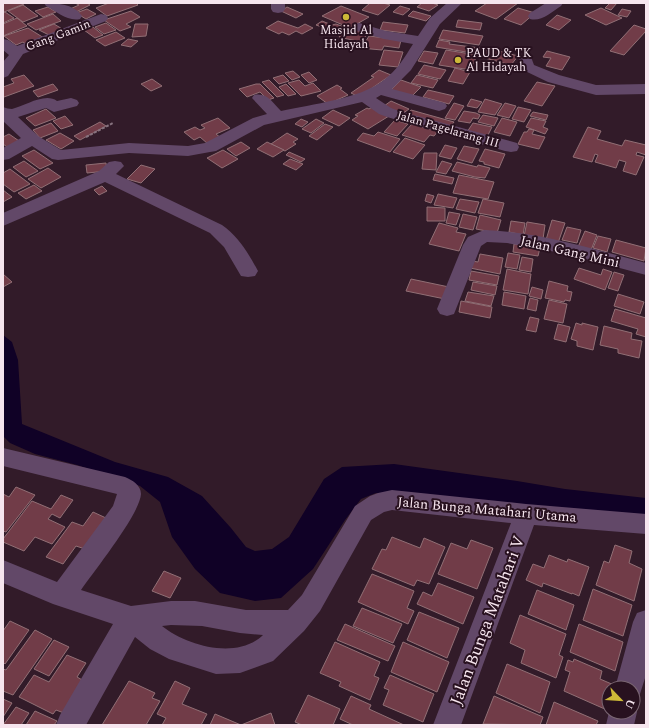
<svg xmlns="http://www.w3.org/2000/svg" width="649" height="728" font-family="Spectral,serif">
<rect width="100%" height="100%" fill="#321b29"/>
<path fill="#100126" d="M3 335 12 342 18 360 22 424 115 462 168 477 202 496 231 528 246 547 255 551 272 549 289 537 324 479 342 467 394 464 517 481 565 489 646 498V519L579 511 376 493 361 499 345 520 313 569 281 598 255 601 220 593 195 569 172 537 160 502 140 486 77 465 35 454 10 443 3 436Z"/>
<g fill="#713c48" stroke="#916f75">
<path d="M3 3H22L24 4 4 12 3 11Z"/>
<path d="M75 3H87L90 5 76 12 70 9 79 5Z"/>
<path d="M109 3H136L138 5 107 16 96 8Z"/>
<path d="M370 3H383L390 5 378 15 362 10Z"/>
<path d="M422 3H432L438 5 429 11 417 7Z"/>
<path d="M487 3H518L496 19 475 11Z"/>
<path d="M610 3H617L611 10 605 8Z"/>
<path d="M23 5 38 16 23 22 8 11Z"/>
<path d="M341 6 369 17 350 28 322 16Z"/>
<path d="M400 6 410 9 403 15 393 12Z"/>
<path d="M48 7 56 12 43 17 35 11Z"/>
<path d="M287 7 303 14 296 18 281 11Z"/>
<path d="M518 8 535 13 521 25 504 19Z"/>
<path d="M601 8 622 18 606 25 585 15Z"/>
<path d="M87 9 96 14 86 19 76 13Z"/>
<path d="M622 9 631 11 627 17 618 15Z"/>
<path d="M131 11 140 17 126 24 131 27 120 31 104 20Z"/>
<path d="M413 11 431 16 426 21 408 16Z"/>
<path d="M5 12 14 18 3 23V13Z"/>
<path d="M53 14 61 21 36 30 27 24Z"/>
<path d="M557 15 571 20 559 30 546 25Z"/>
<path d="M17 18 27 26 3 36V24Z"/>
<path d="M458 20 482 23 480 30 456 27Z"/>
<path d="M278 21 298 28 305 24 313 28 302 34 296 31 289 35 282 32 279 34 266 28Z"/>
<path d="M322 21 332 25 336 24 344 27 335 32 316 25Z"/>
<path d="M383 22 408 25 405 33 380 30Z"/>
<path d="M106 23 116 30 104 34 95 27Z"/>
<path d="M54 24 64 30 49 35 39 30Z"/>
<path d="M135 24H148L146 36 132 37Z"/>
<path d="M634 25 646 29V31L624 55 610 51Z"/>
<path d="M93 27 103 35 95 38 84 30Z"/>
<path d="M28 28 44 38 27 45 23 42 16 45 4 36Z"/>
<path d="M346 28 368 33 361 42 339 37Z"/>
<path d="M443 30 483 36 479 45 439 39Z"/>
<path d="M116 32 125 38 105 46 96 40Z"/>
<path d="M369 36 401 40 399 48 384 46 382 50 360 48 363 41H366Z"/>
<path d="M128 39 138 41 131 47 121 45Z"/>
<path d="M439 40 450 42 449 44 480 48 478 54 436 47Z"/>
<path d="M488 48 518 56 511 65 481 57Z"/>
<path d="M384 50 403 52 398 67 379 65Z"/>
<path d="M446 50 477 55 471 70 439 65Z"/>
<path d="M424 51 438 53 433 64 418 61Z"/>
<path d="M547 51 570 57 562 70 546 66 551 58 543 57Z"/>
<path d="M424 65 446 70 440 79 418 74Z"/>
<path d="M455 68 470 72 463 84 448 81Z"/>
<path d="M379 70 391 75 359 97 351 93 374 77 371 76Z"/>
<path d="M293 71 300 77 292 80 285 73Z"/>
<path d="M309 72 317 80 309 83 301 75Z"/>
<path d="M24 75 34 86 4 97 3 95V87L14 83 11 79Z"/>
<path d="M283 75 289 81 279 84 273 78Z"/>
<path d="M417 75 438 80 433 88 411 83Z"/>
<path d="M152 79 162 86 151 91 141 84Z"/>
<path d="M269 80 284 95 277 97 262 82Z"/>
<path d="M299 80 305 86 313 83 321 91 301 96 288 83Z"/>
<path d="M401 80 421 87 411 97 391 90Z"/>
<path d="M537 82 555 86 542 106 524 101Z"/>
<path d="M53 84 58 90 38 97 33 91Z"/>
<path d="M256 84H260L274 98 268 100 260 92 247 97 239 89Z"/>
<path d="M286 84 296 94 288 96 279 87Z"/>
<path d="M337 85 342 88 340 89 348 95 328 104 317 96Z"/>
<path d="M428 90 454 96 449 104 423 97Z"/>
<path d="M471 99 482 102 477 108 467 106Z"/>
<path d="M485 99 502 104 495 115 478 112Z"/>
<path d="M391 101 409 109 402 114 384 106Z"/>
<path d="M454 103 464 106 455 120 445 118Z"/>
<path d="M505 103 516 106 509 118 497 115Z"/>
<path d="M372 107 389 116 368 129 352 120 358 116 355 115 367 108 369 109Z"/>
<path d="M518 107 531 110 524 122 512 119Z"/>
<path d="M46 109 56 118 35 126 26 118Z"/>
<path d="M333 110 350 118 339 126 322 118Z"/>
<path d="M411 110 454 122 449 129 406 117Z"/>
<path d="M464 111 476 113 480 115 478 119 473 118 470 123 458 121Z"/>
<path d="M533 112 548 115 546 120 530 116Z"/>
<path d="M483 115 498 118 494 126 478 122Z"/>
<path d="M65 116 73 125 61 129 53 121Z"/>
<path d="M218 118 230 128 216 134 221 138 208 144 200 137 194 140 184 132 195 127 200 130 205 128 201 125Z"/>
<path d="M502 118 517 122 510 136 494 132Z"/>
<path d="M531 118 546 121 543 127 548 129 545 134 526 127Z"/>
<path d="M301 119 308 122 302 127 295 124Z"/>
<path d="M316 119 324 123 311 133 302 129Z"/>
<path d="M395 120 408 124 397 136 384 132Z"/>
<path d="M100 122 106 126 80 140 74 136Z"/>
<path d="M51 123 58 131 40 138 33 130Z"/>
<path d="M473 123 492 127 487 137 467 132Z"/>
<path d="M325 124 333 127 317 140 309 136Z"/>
<path d="M412 124 438 131 434 136 430 135 424 142 402 135Z"/>
<path d="M588 127 601 131 597 139 622 146 625 140 646 145V155L637 152 636 155 644 157 636 175 623 171 626 162 619 160 616 168 595 162 598 155 595 154 592 162 573 157Z"/>
<path d="M529 129 534 130 532 134 545 137 539 149 518 144 524 132H527Z"/>
<path d="M378 132 400 139 390 152 357 140 363 133 374 136Z"/>
<path d="M60 133 74 141 61 149 46 140Z"/>
<path d="M287 133 298 139 293 142 296 144 285 151 271 144Z"/>
<path d="M9 134 22 143 10 149 3 144V137Z"/>
<path d="M405 138 425 145 413 159 393 152Z"/>
<path d="M241 142 250 148 236 156 227 149Z"/>
<path d="M267 142 284 150 273 157 257 149Z"/>
<path d="M445 145 457 148 451 159 439 156Z"/>
<path d="M464 146 479 149 472 163 457 159Z"/>
<path d="M485 149 505 154 499 168 484 164V162L479 161Z"/>
<path d="M34 150 53 163 40 169 22 156Z"/>
<path d="M223 150 238 159 222 168 207 158Z"/>
<path d="M289 152 305 159 301 162 286 155Z"/>
<path d="M424 153H437L436 170 422 169Z"/>
<path d="M290 159 303 164 296 170 283 164Z"/>
<path d="M24 161 38 171 26 177 13 167Z"/>
<path d="M442 161 452 164 446 174 436 172Z"/>
<path d="M457 162 477 167 478 165 490 168 485 178 475 177 452 171Z"/>
<path d="M106 163 107 171 87 173 86 165Z"/>
<path d="M141 165 155 169 141 183 127 179Z"/>
<path d="M48 168 61 177 41 188 28 179Z"/>
<path d="M10 169 30 184 14 192 3 184V173Z"/>
<path d="M435 174 454 178 452 184 433 180Z"/>
<path d="M459 175 494 182 488 199 453 193Z"/>
<path d="M34 185 42 191 26 199 18 193Z"/>
<path d="M102 186 107 191 99 195 94 190Z"/>
<path d="M3 190 12 197 3 202Z"/>
<path d="M427 194 434 196 431 203 425 201Z"/>
<path d="M438 194 457 198 453 208 434 205Z"/>
<path d="M460 199 479 202 475 213 456 209Z"/>
<path d="M483 199 504 203 500 217 478 213Z"/>
<path d="M427 207 445 208V221H427Z"/>
<path d="M449 212 460 214 456 225 446 223Z"/>
<path d="M463 214 477 217 473 230 459 227Z"/>
<path d="M480 215 501 220 497 233 476 229Z"/>
<path d="M552 220 565 223 558 243 546 240Z"/>
<path d="M511 221 525 223 523 235 509 232Z"/>
<path d="M527 222 545 225 543 239 524 236Z"/>
<path d="M439 223 458 228 456 232 466 234 459 251 429 244Z"/>
<path d="M567 227 581 230 577 243 562 240Z"/>
<path d="M585 231 597 235 591 250 578 247Z"/>
<path d="M598 236 611 239 607 252 593 248Z"/>
<path d="M616 240 646 248 644 261 612 252Z"/>
<path d="M514 244 540 248 538 256 513 252Z"/>
<path d="M508 253 520 255 517 269 505 267Z"/>
<path d="M480 254 503 258 500 274 470 268 472 261 478 262Z"/>
<path d="M522 257 533 259 531 272 519 270Z"/>
<path d="M579 268 601 275 603 269 612 272 605 290 574 279Z"/>
<path d="M507 269 531 274 528 294 503 290Z"/>
<path d="M471 271 499 276 497 285 469 280Z"/>
<path d="M614 272 624 275 618 291 608 288Z"/>
<path d="M3 274 12 282 3 287Z"/>
<path d="M411 279 449 287 445 299 406 291Z"/>
<path d="M549 281 568 286 567 291 572 292 570 301 565 300 564 302 545 298Z"/>
<path d="M473 282 497 286 495 295 471 290Z"/>
<path d="M532 287 543 290 541 299 529 296Z"/>
<path d="M468 292 494 296 491 306 465 301Z"/>
<path d="M504 292 526 296 524 309 502 305Z"/>
<path d="M618 294 644 302 640 314 614 306Z"/>
<path d="M530 298 538 300 536 311 527 309Z"/>
<path d="M549 300 567 304 563 323 544 319Z"/>
<path d="M461 301 492 307 490 318 459 312Z"/>
<path d="M615 309 646 318V337L636 334 638 329 611 321Z"/>
<path d="M530 317 539 319 536 332 526 330Z"/>
<path d="M576 323 582 325V323L598 327 593 350 577 346V341L571 339Z"/>
<path d="M558 324 570 327 566 342 554 339Z"/>
<path d="M604 326 632 333 631 339 642 341 639 358 618 353V349L600 345Z"/>
<path d="M16 487 35 495 6 532 3 531V494L9 497Z"/>
<path d="M61 495 73 500 60 518 52 514 48 519 65 527 52 544 35 537 24 551 3 542V539L32 501 51 509Z"/>
<path d="M93 512 106 518 85 549 76 546 63 564 46 557 72 522 83 526Z"/>
<path d="M392 537 420 548 424 538 445 547 429 584 417 580 414 586 372 569 382 549 386 550Z"/>
<path d="M471 540 493 548 477 589 438 574 451 543 467 549Z"/>
<path d="M615 545 632 551 629 563 642 569 634 601 596 585 604 561 609 563Z"/>
<path d="M549 555 567 562 568 559 589 567 579 596 572 593V594L543 583 542 587 526 580 533 564 544 568Z"/>
<path d="M164 571 181 578 170 598 152 591Z"/>
<path d="M372 574 414 591 407 608 414 611 408 624 358 602Z"/>
<path d="M438 583 474 597 463 624 417 604 423 592 432 596Z"/>
<path d="M593 589 632 605 623 636 583 620Z"/>
<path d="M537 590 574 605 566 630 528 614Z"/>
<path d="M362 608 402 624 393 643 353 626Z"/>
<path d="M419 612 459 628 447 658 407 640Z"/>
<path d="M520 615 566 634 559 655 563 657 556 678 521 663 525 650 510 643Z"/>
<path d="M10 621 29 630 5 664 3 662V631Z"/>
<path d="M345 624 395 646 388 661 337 640Z"/>
<path d="M579 624 623 642 615 671 570 652Z"/>
<path d="M35 630 52 639 13 695 3 691V669L6 670Z"/>
<path d="M54 640 69 647 49 676 34 669Z"/>
<path d="M335 642 380 662 374 676 379 678 370 700 339 686 341 682 320 673Z"/>
<path d="M403 642 449 662 437 692 391 672Z"/>
<path d="M67 655 86 663 77 677 84 681 64 713 56 710 53 714 19 697 34 675 49 682Z"/>
<path d="M574 659 602 671 600 679 614 685 613 688H609V702L607 710 564 691 570 672 565 670 568 660 573 662Z"/>
<path d="M507 664 550 682 540 713 496 693Z"/>
<path d="M390 675 434 694 423 722 383 705 389 690 384 688Z"/>
<path d="M129 681 155 693 152 698 160 701 146 725H102Z"/>
<path d="M175 681 190 688 182 704 207 714 201 725H162L166 718 157 714Z"/>
<path d="M308 695 340 709 333 725H302L295 722Z"/>
<path d="M351 696 371 705 369 709 404 725H353L340 719Z"/>
<path d="M494 696 543 717 540 725 483 724Z"/>
<path d="M3 699 12 703 3 717Z"/>
<path d="M554 702 598 721 596 725H546Z"/>
<path d="M16 707 29 713 21 725H3Z"/>
<path d="M35 711 57 721 54 725H26Z"/>
<path d="M271 713 275 725H210L215 714 241 725Z"/>
</g>
<g fill="none" stroke-linecap="round" stroke-linejoin="round">
<path stroke="#87737f" stroke-width="2" stroke-dasharray="3 1.5" stroke-linecap="butt" d="M86 137 113 123"/>
<g fill="#624868" fill-rule="evenodd">
<path d="M44 3C57 3 74 4 82 16L80 19C68 22 56 11 46 6Z"/>
<path d="M271 3H285V9L283 12 278 13 273 12 271 9Z"/>
<path d="M447 3H462L440 24 411 70 392 89 445 103 447 106 445 109 439 111 381 95 376 98 391 108 399 111 517 143 519 147 517 151 511 152 505 151 387 117 379 114 362 102 264 125 216 151 210 152 188 156 129 153 58 160 52 159 32 146 9 159 3 160V148L21 138 3 121V107C6 108 9 109 12 109 25 106 45 92 57 101L71 98 77 100 79 103 77 106 54 112 46 108 18 117 38 136 61 150 129 143 188 146 205 143 253 118 267 114 252 98 254 95C267 92 273 103 281 111 312 104 360 99 384 80 397 70 405 57 413 44L384 39 354 30 352 27 354 24 359 23 386 31 418 36 430 18Z"/>
<path d="M546 3H563L561 6C552 12 541 22 530 19L528 16 530 13Z"/>
<path d="M101 14 106 15 108 18 106 21 23 54 8 76 3 78V62L9 55 3 50V39L8 40 17 46Z"/>
<path d="M526 56 531 57 534 65 559 75 596 85 646 84V94L596 95 548 82 523 70 519 60 521 57Z"/>
<path d="M115 161 121 162 124 166 116 174 222 225C239 237 248 253 258 271L255 276 248 277 241 276 224 247 210 233 105 182 3 226V213L99 171 109 162Z"/>
<path d="M484 230C539 232 593 249 646 263V275L567 254 507 243 487 242 481 246 454 314 447 316 440 314 437 309 463 245 468 237Z"/>
<path d="M3 448 125 477C132 480 141 485 141 494 140 514 94 571 81 590L131 606 171 601H195L246 610H288L302 595 355 506 370 496 378 493 392 490 526 504 646 514V534L534 525 461 725H433L511 523 392 510 384 512 371 520 320 611 304 631 273 661 240 673 216 674 169 659 150 649 135 637 86 725H56L60 715 113 624 53 604 3 583V560L57 582 113 506 117 494 3 466ZM171 625 202 626 240 633 263 635C237 660 187 646 162 626Z"/>
<path d="M646 610V675L639 697 633 700V688H615L633 622 637 613Z"/>
<path d="M633 702 637 712 634 725H606L609 712H633Z"/>
</g>
</g>
<g fill="#cdb938" stroke="#28111f" stroke-width="1.5">
<circle cx="346" cy="17" r="4"/>
<circle cx="458" cy="60" r="4"/>
</g>
<g text-anchor="middle" stroke-width="4" stroke-linejoin="round" paint-order="stroke">
<g font-size="12" fill="#f6e5ee" stroke="#28111f">
<text x="346" y="34">Masjid Al<tspan x="346" dy="14">Hidayah</tspan></text>
<text x="466" y="57" text-anchor="start">PAUD &amp; TK<tspan x="466" dy="14">Al Hidayah</tspan></text>
</g>
<g font-size="12" fill="#f6e5ee" stroke="#28111f">
<text transform="translate(58 35) rotate(-21)" y="4">Gang Gamin</text>
<text transform="translate(448 129) rotate(16)" y="4">Jalan Pagelarang III</text>
</g>
<g font-size="14" fill="#f6e5ee" stroke="#28111f">
<text transform="translate(570 251) rotate(13)" y="5">Jalan Gang Mini</text>
<text transform="translate(487 509) rotate(5)" y="5">Jalan Bunga Matahari Utama</text>
</g>
<g font-size="17" fill="#f6e5ee" stroke="#28111f">
<text transform="translate(487 620) rotate(-69)" y="6">Jalan Bunga Matahari V</text>
</g>
</g>
<rect width="649" height="728" fill="none" stroke="#f6e5ee" stroke-width="8"/>
<g transform="translate(621 700) rotate(115)"><circle r="19" fill="#28111f" stroke="#7a6672"/>
<path d="M0-3L7 15L0 10L-7 15Z" fill="#cdb938"/>
<text y="-6" font-size="11" font-weight="bold" text-anchor="middle" fill="#f6e5ee">U</text>
</g>
</svg>
